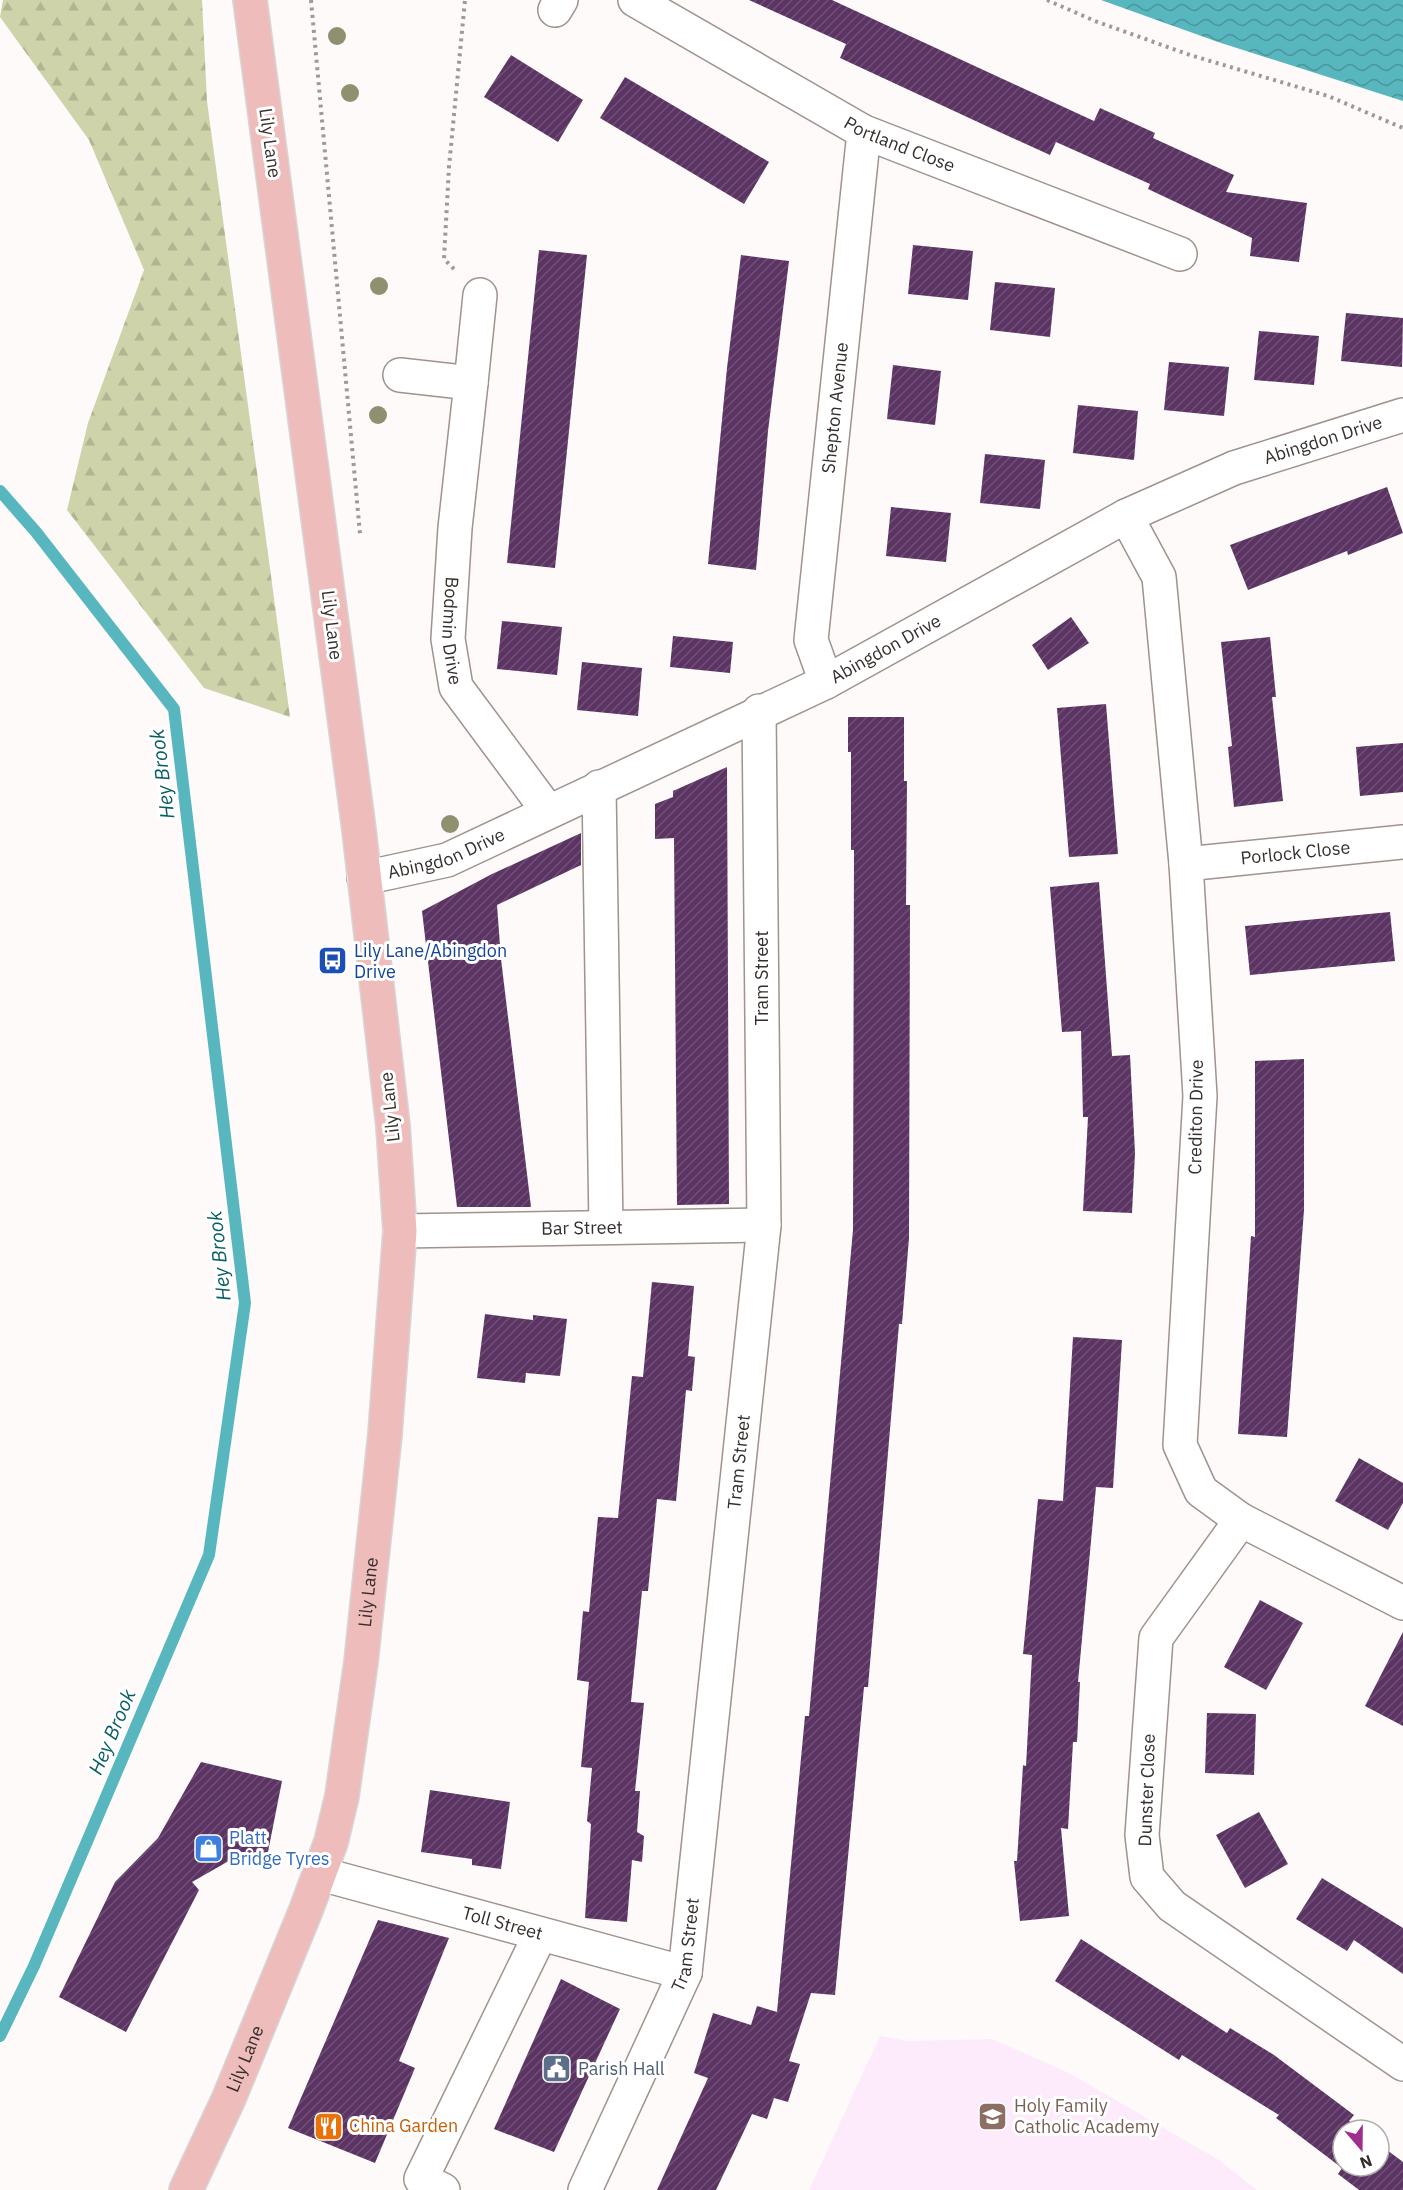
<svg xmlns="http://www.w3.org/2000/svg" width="1403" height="2190" font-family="'IBM Plex Sans',sans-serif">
<defs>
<pattern id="forest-firs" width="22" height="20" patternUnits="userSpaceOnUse" patternTransform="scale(1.5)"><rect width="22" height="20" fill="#cfd3aa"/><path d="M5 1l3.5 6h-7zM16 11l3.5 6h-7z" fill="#b2b592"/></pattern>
<pattern id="water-waves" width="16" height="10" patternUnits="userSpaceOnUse" patternTransform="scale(1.5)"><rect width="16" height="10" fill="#58b7be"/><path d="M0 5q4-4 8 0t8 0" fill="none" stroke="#4a959b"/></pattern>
<pattern id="building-hatch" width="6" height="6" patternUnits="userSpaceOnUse" patternTransform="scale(1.5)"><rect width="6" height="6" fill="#5b3463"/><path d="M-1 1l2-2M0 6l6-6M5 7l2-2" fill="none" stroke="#705076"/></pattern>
</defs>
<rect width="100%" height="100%" fill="#fdfaf9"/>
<path fill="#fdebfc" d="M880 2036 908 2041 992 2039 1069 2073 1219 2160 1257 2190H809Z"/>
<path fill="url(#forest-firs)" d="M3 0H202L207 101 290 717 204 688 67 510 88 423 144 270 89 140 0 17Z"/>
<path fill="url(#water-waves)" d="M1101 0H1403V101L1218 42Z"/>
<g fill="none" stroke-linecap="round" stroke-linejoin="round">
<path stroke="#58b7be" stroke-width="12" d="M0 491 36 532 174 709 245 1303 209 1555 34 1966 0 2036"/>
</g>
<g fill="url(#building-hatch)">
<path d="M749 0H832L1094 121 1100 108 1155 133 1153 138 1234 175 1226 192 1307 203 1299 262 1250 256 1252 238 1148 189 1150 184 1056 142 1050 155 995 130 840 58 846 44Z"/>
<path d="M511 55 583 100 558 142 484 97Z"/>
<path d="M625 77 769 162 744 204 600 118Z"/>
<path d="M913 245 973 251 968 300 908 294Z"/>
<path d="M539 250 587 255 555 568 507 563Z"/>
<path d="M741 255 789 261 768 431 756 570 708 564 727 368Z"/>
<path d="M995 282 1055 288 1050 337 990 330Z"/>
<path d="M1346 313 1403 318 1402 367 1341 361Z"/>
<path d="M1259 331 1319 336 1314 385 1254 380Z"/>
<path d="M1169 362 1229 367 1224 416 1164 410Z"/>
<path d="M893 365 941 371 935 425 887 419Z"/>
<path d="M1078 405 1138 411 1134 460 1073 453Z"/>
<path d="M985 454 1045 460 1040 509 980 503Z"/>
<path d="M1387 487 1403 533 1348 555 1347 551 1248 590 1230 545Z"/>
<path d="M891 507 951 513 946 562 886 556Z"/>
<path d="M1071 617 1089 643 1048 670 1032 645Z"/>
<path d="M502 621 562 627 557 675 497 669Z"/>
<path d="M673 636 733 642 730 673 670 667Z"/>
<path d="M1270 637 1276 697H1272L1283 801 1234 807 1228 747 1232 746 1221 642Z"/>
<path d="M582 662 642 668 638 716 577 710Z"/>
<path d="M1106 704 1118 854 1069 857 1057 708Z"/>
<path d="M848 717H904V781H907L906 905H910L909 1238 902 1324H899L868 1687H864L835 1995 811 1993 789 2061 800 2064 788 2102 774 2098 767 2119 752 2114 716 2190H657L708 2078 694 2073 713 2013 751 2025 757 2006 777 2012 805 1716H809L853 1230 854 850H851V752H848Z"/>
<path d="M1403 743V792L1360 796 1356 747Z"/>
<path d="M727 767 729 1204 677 1205 674 838 655 839V804L673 797V791Z"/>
<path d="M581 833V865L497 905 501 959 531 1207H457L422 911 492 874Z"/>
<path d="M1099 882 1112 1056 1130 1055 1135 1153 1132 1213 1083 1211 1088 1117H1083L1081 1031 1062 1032 1050 887Z"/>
<path d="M1390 912 1395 961 1250 975 1245 926Z"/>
<path d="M1304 1059V1210L1287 1437 1238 1434 1251 1236 1255 1237V1061Z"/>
<path d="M652 1282 694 1286 688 1356 695 1357 692 1391 686 1390 676 1501 657 1499 648 1591H642L631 1702 644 1703 635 1791H640L637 1832 644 1836 642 1862 632 1860 627 1922 585 1918 591 1824 587 1821 592 1768 581 1767 589 1682 577 1680 583 1611 589 1612 598 1517 618 1518 632 1376 643 1377Z"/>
<path d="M485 1314 533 1320V1315L567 1319 560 1376 526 1373 525 1383 477 1378Z"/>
<path d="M1073 1337 1122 1340 1113 1488 1096 1487 1078 1682H1080L1077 1742H1073L1068 1829 1061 1828 1069 1916 1020 1921 1014 1861H1017L1023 1765 1026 1766 1032 1655 1023 1654 1038 1499 1063 1501Z"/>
<path d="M1359 1458 1403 1483V1503L1388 1530 1335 1501Z"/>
<path d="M1260 1600 1303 1623 1266 1690 1224 1667Z"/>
<path d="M1403 1632V1726L1365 1706Z"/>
<path d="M1207 1713 1256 1714 1254 1775 1205 1773Z"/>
<path d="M201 1762 282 1781 266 1862 234 1858 192 1882 199 1890 126 2032 59 1997 115 1882 158 1838Z"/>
<path d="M430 1790 510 1802 501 1869 472 1865V1859L421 1852Z"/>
<path d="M1259 1812 1288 1864 1245 1888 1216 1835Z"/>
<path d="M1322 1878 1403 1928V1974L1354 1940 1347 1951 1296 1919Z"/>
<path d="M378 1920 449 1938 399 2061 415 2068 375 2163 288 2128Z"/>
<path d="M1081 1939 1227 2033 1230 2028 1274 2055 1354 2115 1349 2121 1361 2130H1343V2166H1379V2144L1403 2162V2190H1359L1338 2174 1342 2168 1276 2118 1279 2115 1182 2055 1179 2060 1055 1981Z"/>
<path d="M561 1979 620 2009 554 2152 494 2129Z"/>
</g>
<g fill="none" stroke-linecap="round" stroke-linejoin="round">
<defs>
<g id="minor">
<path id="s1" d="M635 0 864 132 1180 254"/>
<path d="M555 10 561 0"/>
<path d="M400 375 471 383 480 295"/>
<path id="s2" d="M471 383 455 528 448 639 456 687 548 811"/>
<path d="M1126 516 1159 577 1186 864 1200 1096 1180 1445 1201 1491 1241 1520 1403 1603"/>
<path id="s3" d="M826 682 811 640 864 132"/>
<path d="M599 787 606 1227"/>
<path id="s4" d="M1186 864 1403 842"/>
<path id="s5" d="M364 878 447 860 826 682 1126 516 1234 468 1403 415"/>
<path id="s6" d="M400 1231 764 1225"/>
<path d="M1241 1520 1156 1638 1142 1835 1147 1877 1172 1906 1403 2064"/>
<path id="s7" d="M321 1874 685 1973"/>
<path d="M443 2190 421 2179 540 1935"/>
<path id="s8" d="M585 2190 685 1973 764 1225 759 711"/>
</g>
<g id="major">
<path id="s9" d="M186 2190 229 2098 306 1910 331 1842 342 1796 361 1662 385 1434 400 1231 393 1126 359 830 250 0"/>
</g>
</defs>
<use href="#minor" stroke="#a0928c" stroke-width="36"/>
<use href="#major" stroke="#d7d5d5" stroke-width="36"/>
<g stroke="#9e9997" stroke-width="4" stroke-dasharray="3 4.5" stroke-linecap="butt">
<path d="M311 0 360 534"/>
<path d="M1047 0 1095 21 1190 55 1328 96 1403 128"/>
<path d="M454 269 444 259 449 167 465 0"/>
</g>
<use href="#minor" stroke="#fff" stroke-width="33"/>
<use href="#major" stroke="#efbcbc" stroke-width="33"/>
</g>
<g fill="#909071">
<circle cx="337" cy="36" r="9"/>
<circle cx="350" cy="93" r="9"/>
<circle cx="379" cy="286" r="9"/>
<circle cx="378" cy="415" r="9"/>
<circle cx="450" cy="824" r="9"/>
</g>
<defs>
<symbol id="bus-square" viewBox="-11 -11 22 22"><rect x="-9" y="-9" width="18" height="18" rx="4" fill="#1a4fb4" stroke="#fff"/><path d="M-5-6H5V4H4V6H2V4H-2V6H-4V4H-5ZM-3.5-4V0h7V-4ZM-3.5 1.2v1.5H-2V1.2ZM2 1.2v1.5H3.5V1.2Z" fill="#fff"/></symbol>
<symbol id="shop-square" viewBox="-11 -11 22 22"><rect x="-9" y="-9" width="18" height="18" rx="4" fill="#3f7fe0" stroke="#fff"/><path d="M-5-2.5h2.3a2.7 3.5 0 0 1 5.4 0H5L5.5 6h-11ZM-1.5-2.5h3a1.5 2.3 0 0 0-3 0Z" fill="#fff"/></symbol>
<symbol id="civic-square" viewBox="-11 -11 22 22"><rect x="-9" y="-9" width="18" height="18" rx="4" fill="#5c6f8a" stroke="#fff"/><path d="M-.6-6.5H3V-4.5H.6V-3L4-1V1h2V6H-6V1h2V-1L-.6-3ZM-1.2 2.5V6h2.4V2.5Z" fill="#fff"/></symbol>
<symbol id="school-square" viewBox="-11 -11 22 22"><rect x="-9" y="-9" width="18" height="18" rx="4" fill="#8d6e63" stroke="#fff"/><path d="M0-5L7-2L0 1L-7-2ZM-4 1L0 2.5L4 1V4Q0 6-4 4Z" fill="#fff"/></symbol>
<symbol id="restaurant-square" viewBox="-11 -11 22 22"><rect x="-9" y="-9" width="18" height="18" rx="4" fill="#e8710a" stroke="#fff"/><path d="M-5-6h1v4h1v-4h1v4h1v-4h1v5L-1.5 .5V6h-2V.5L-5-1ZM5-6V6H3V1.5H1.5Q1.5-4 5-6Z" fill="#fff"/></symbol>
</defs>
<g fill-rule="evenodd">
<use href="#bus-square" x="316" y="944" width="33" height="33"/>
<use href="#shop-square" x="192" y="1832" width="33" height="33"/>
<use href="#civic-square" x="540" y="2052" width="33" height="33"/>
<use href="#school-square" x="976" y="2100" width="33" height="33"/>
<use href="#restaurant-square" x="312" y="2110" width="33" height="33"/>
</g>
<g text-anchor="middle" stroke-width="6" stroke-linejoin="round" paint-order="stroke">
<g font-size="18" fill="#352f2c" stroke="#fff">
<text transform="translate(270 143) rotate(82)" y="6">Lily Lane</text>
<text dy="6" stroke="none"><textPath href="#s1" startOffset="302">Portland Close</textPath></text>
<text dy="6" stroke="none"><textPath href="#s3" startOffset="278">Shepton Avenue</textPath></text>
<text dy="6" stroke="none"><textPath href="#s5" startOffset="1058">Abingdon Drive</textPath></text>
<text transform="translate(332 625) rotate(83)" y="6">Lily Lane</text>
<text dy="6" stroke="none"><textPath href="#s2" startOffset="249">Bodmin Drive</textPath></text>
<text dy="6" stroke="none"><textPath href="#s5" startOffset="572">Abingdon Drive</textPath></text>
<text dy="6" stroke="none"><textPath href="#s5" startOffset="86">Abingdon Drive</textPath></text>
<text dy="6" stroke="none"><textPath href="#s4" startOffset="110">Porlock Close</textPath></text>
<text transform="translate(762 978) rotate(-90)" y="6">Tram Street</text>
<text transform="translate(390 1107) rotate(-96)" y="6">Lily Lane</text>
<text transform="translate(1196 1117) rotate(-89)" y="6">Crediton Drive</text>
<text dy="6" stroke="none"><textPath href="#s6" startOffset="182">Bar Street</textPath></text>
<text dy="6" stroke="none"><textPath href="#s8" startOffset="753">Tram Street</textPath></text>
<text dy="6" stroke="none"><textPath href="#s9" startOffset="630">Lily Lane</textPath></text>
<text transform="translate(1147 1790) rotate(-88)" y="6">Dunster Close</text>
<text dy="6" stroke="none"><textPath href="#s7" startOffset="188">Toll Street</textPath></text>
<text dy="6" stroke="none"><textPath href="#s8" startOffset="267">Tram Street</textPath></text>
<text dy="6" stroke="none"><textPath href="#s9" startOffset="144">Lily Lane</textPath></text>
</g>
<g font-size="18" fill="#164399" stroke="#fff" text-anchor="start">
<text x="354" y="957">Lily Lane/Abingdon<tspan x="354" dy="21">Drive</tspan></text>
</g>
<g font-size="18" fill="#366cbe" stroke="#fff" text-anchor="start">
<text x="229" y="1844">Platt<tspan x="229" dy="21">Bridge Tyres</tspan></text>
</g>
<g font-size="18" fill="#4e5e75" stroke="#fff" text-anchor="start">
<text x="578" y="2075">Parish Hall</text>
</g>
<g font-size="18" fill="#785e54" stroke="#fff" text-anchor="start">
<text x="1014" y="2112">Holy Family<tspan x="1014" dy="21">Catholic Academy</tspan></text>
</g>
<g font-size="18" fill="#c56008" stroke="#fff" text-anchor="start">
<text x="349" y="2132">China Garden</text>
</g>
<g font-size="20" font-style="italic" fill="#075d62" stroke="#fff">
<text transform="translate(162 774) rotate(-97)" y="7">Hey Brook</text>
<text transform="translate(219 1256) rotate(-96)" y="7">Hey Brook</text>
<text transform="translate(112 1732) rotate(-67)" y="7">Hey Brook</text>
</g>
</g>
<g transform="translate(1361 2148) rotate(160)"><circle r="28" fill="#ffffff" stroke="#aeacab" stroke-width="1.5"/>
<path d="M0-4.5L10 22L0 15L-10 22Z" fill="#9e2f8d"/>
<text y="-9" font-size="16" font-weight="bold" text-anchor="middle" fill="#352f2c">N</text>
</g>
</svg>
